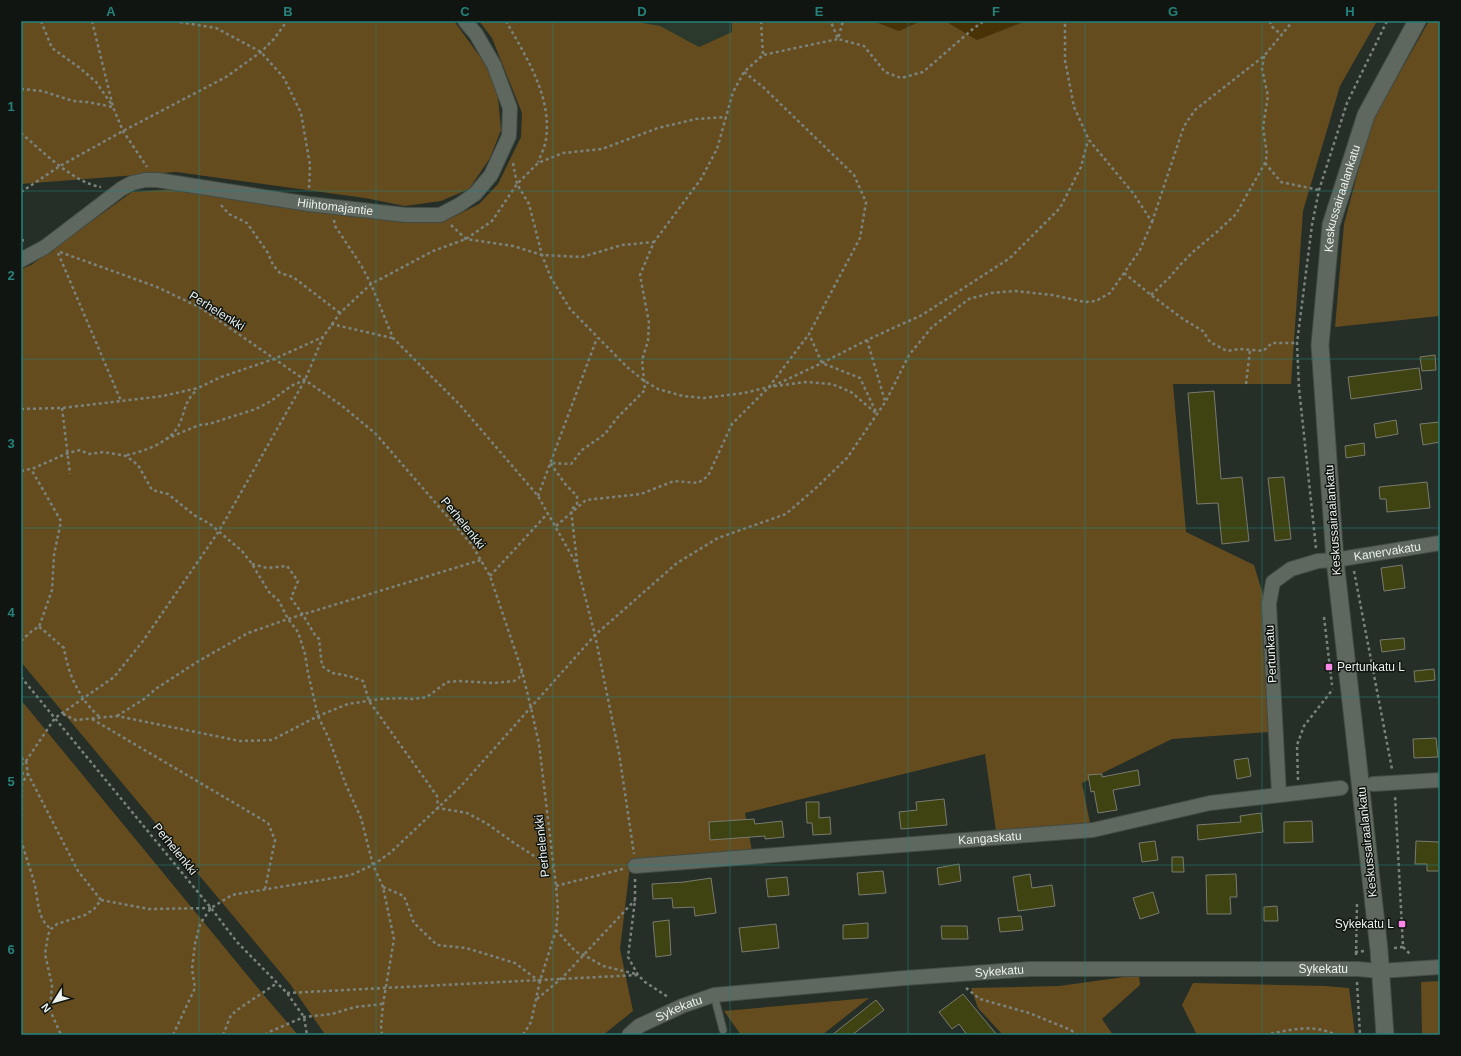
<svg xmlns="http://www.w3.org/2000/svg" width="1461" height="1056" font-family="Helvetica,sans-serif">
<rect width="100%" height="100%" fill="#252e27"/>
<path fill="#2b392d" d="M632 21H732V32L699 47 654 25Z"/>
<g fill="#493206">
<path d="M873 21H921L899 31Z"/>
<path d="M945 21H1026L977 40Z"/>
</g>
<g fill="#654c1e">
<path d="M21 21H454L481 58 497 86 501 130 490 158 469 189 441 201 405 206 365 198 176 172 21 184Z"/>
<path d="M479 21H572L573 22 632 21 660 26 699 47 732 32V21H873L899 31 921 21H945L977 40 1026 21H1377L1340 86 1303 211 1291 384H1173L1186 532 1254 565 1264 598 1269 732 1172 739 1082 783 1090 823 996 831 985 754 745 813 752 851 630 866 620 949 633 1011 603 1035H324V1033L290 984 21 662V269L31 265 132 192 176 189 407 223H441L479 204 498 184 521 137 522 113 492 38Z"/>
<path d="M1429 21H1440V316L1335 327 1344 224 1371 123Z"/>
<path d="M21 700 262 993 298 1035H21Z"/>
<path d="M1139 975 1140 985 1102 1019 1113 1035H1003L978 1008 971 988 1059 986Z"/>
<path d="M1440 981V1035H1422L1421 982Z"/>
<path d="M1193 983 1325 986 1349 988 1355 1035H1197L1182 1005Z"/>
<path d="M869 998 822 1035H741L724 1011Z"/>
</g>
<g fill="#3f4311" stroke="#797b6f">
<path d="M1435 355 1436 370 1422 371 1420 357Z"/>
<path d="M1419 368 1422 389 1351 399 1348 377Z"/>
<path d="M1214 391 1221 479 1242 477 1249 541 1222 544 1218 503 1197 504 1188 393Z"/>
<path d="M1396 420 1398 434 1376 438 1374 424Z"/>
<path d="M1440 422V442L1423 445 1420 424Z"/>
<path d="M1364 443 1365 455 1346 458 1345 446Z"/>
<path d="M1284 477 1291 539 1275 541 1268 478Z"/>
<path d="M1427 482 1430 508 1387 512 1386 499H1380L1379 487Z"/>
<path d="M1402 565 1405 588 1384 591 1381 568Z"/>
<path d="M1404 638 1405 649 1382 652 1380 640Z"/>
<path d="M1434 669 1435 680 1415 682 1414 671Z"/>
<path d="M1436 738 1438 757 1414 758 1413 739Z"/>
<path d="M1248 758 1251 776 1237 779 1234 760Z"/>
<path d="M1138 770 1140 785 1113 790 1117 810 1098 813 1094 791 1091 792 1088 775 1102 774V777Z"/>
<path d="M944 799 947 825 901 829 899 812 917 810 916 802Z"/>
<path d="M806 802H819V818L830 817 831 834 813 835 812 823H807Z"/>
<path d="M1261 813 1263 832 1198 840 1197 825 1241 822 1240 816Z"/>
<path d="M754 819 755 824 782 821 784 837 765 839V836L710 840 709 822Z"/>
<path d="M1312 821 1313 842 1284 843V822Z"/>
<path d="M1155 841 1158 860 1142 862 1139 843Z"/>
<path d="M1416 841 1439 842 1440 871H1427V864H1415Z"/>
<path d="M1172 857H1183L1184 872H1172Z"/>
<path d="M959 864 961 881 939 885 937 868Z"/>
<path d="M883 871 886 893 859 895 857 873Z"/>
<path d="M1030 874 1032 888 1052 885 1055 906 1018 911 1013 877Z"/>
<path d="M1236 874 1237 897H1230L1231 914H1207L1206 875Z"/>
<path d="M787 877 789 895 768 897 766 879Z"/>
<path d="M711 878 716 913 695 916 694 907 673 908 672 898 653 899 652 884 684 882Z"/>
<path d="M1153 892 1159 913 1140 919 1133 898Z"/>
<path d="M1277 906 1278 921H1264V907Z"/>
<path d="M1021 916 1023 930 1000 932 998 918Z"/>
<path d="M669 920 671 955 656 957 653 922Z"/>
<path d="M868 923V938L843 939V925Z"/>
<path d="M776 924 779 948 742 952 739 928Z"/>
<path d="M941 926H967L968 939H942Z"/>
<path d="M963 994 997 1035H967L959 1024 952 1029 939 1012Z"/>
<path d="M876 1000 884 1010 852 1035H832Z"/>
</g>
<g fill="none" stroke-linecap="round" stroke-linejoin="round">
<defs>
<path id="service" d="M714 995 723 1030"/>
<g id="minor">
<path id="s1" d="M21 260 45 247 121 189 132 183 145 180H157L309 204 406 215H440L459 205 475 194 491 175 509 136 510 108 494 65 476 34 465 21"/>
<path d="M1373 784 1440 780"/>
<path id="s2" d="M1279 794 1269 604 1273 582 1291 569 1318 561 1335 560 1440 543"/>
<path id="s3" d="M635 866 1093 830 1210 803 1341 788"/>
<path id="s4" d="M629 1035 639 1026 682 1006 714 995 905 978 1030 969H1358L1380 971 1440 967"/>
</g>
<g id="tertiary">
<path id="s5" d="M1385 1035 1379 950 1335 560 1320 345 1331 225 1366 115 1417 21"/>
</g>
</defs>
<use href="#service" stroke="#434b45" stroke-width="9"/>
<use href="#minor" stroke="#434b45" stroke-width="16"/>
<use href="#tertiary" stroke="#434b45" stroke-width="19"/>
<g stroke="#7b837d" stroke-width="2.5" stroke-dasharray="3 3" stroke-linecap="butt">
<path d="M41 21 52 48 80 68 96 82 112 105"/>
<path d="M92 21 113 107 123 131 147 167"/>
<path d="M174 21 216 28 261 52 284 78 301 113 310 165 309 191"/>
<path d="M506 21C526 57 552 96 546 139 545 147 541 155 538 162"/>
<path d="M761 21 763 55"/>
<path d="M827 21 831 22 838 39 864 46 885 72 901 78 923 72 974 28 984 21"/>
<path d="M1270 21 1271 26 1282 35"/>
<path d="M744 72 763 87 854 175 866 202 860 238 809 334 822 363 860 378 876 412"/>
<path d="M21 89 42 91 73 101 87 102 113 107"/>
<path d="M21 133C42 151 74 183 101 187"/>
<path d="M513 163 517 184 529 204 542 255 551 278 570 309 627 367 643 380 658 389 683 396 704 398 744 393 769 387 805 382 832 384 851 392 877 414"/>
<path d="M1265 163 1281 182 1319 190"/>
<path d="M21 192 60 166 123 131 226 77 261 52 274 39 287 21"/>
<path d="M221 205 229 214 247 223 268 253 273 265 280 273 293 277 340 313"/>
<path d="M334 220 335 226 361 265 371 284 393 338 460 405 538 496 577 565 595 635 619 753 634 854"/>
<path d="M1152 222 1184 126 1195 110 1264 56 1293 21"/>
<path d="M451 225 466 239 513 246 542 255 582 257 622 245 654 242"/>
<path d="M21 240 27 241"/>
<path d="M60 252 157 287 201 308 341 405 376 434 472 545 490 576 522 671 531 708 539 744 556 886 558 910 556 930 540 981 531 1022 523 1035"/>
<path d="M58 253 121 401"/>
<path d="M1124 273 1151 295 1183 319 1203 331 1210 342 1227 351 1239 349 1263 351 1272 343H1297"/>
<path d="M1151 295 1170 277 1180 265 1194 251 1218 231 1236 214 1265 163 1267 155 1263 127 1268 96 1262 69 1264 56"/>
<path d="M331 324 392 338"/>
<path d="M867 340 885 401"/>
<path d="M1246 384 1250 350"/>
<path d="M773 386 822 363 867 340 922 315 1010 258 1060 208 1081 167 1088 140"/>
<path d="M62 408 70 474"/>
<path d="M21 409 62 408 163 396 198 388 221 377 274 359 323 337"/>
<path d="M166 439 199 425 209 424 256 409 271 401 291 386 305 380"/>
<path d="M127 455C145 451 169 443 179 425 183 417 184 408 188 401 190 397 194 393 197 389"/>
<path d="M21 471 34 468 68 453 80 450 89 454 104 452 126 456 138 465 152 490 168 494 194 515 210 524 242 551 252 564 269 592 279 601 288 619 298 632 305 654 308 673 318 716 329 739 346 785 361 818 373 865 383 887 394 939 383 1004 381 1026 382 1035"/>
<path d="M538 496 597 338"/>
<path d="M556 526 586 500 641 494 674 481 698 483 708 476 732 424 769 387 809 334"/>
<path d="M1316 548 1299 388 1297 343 1312 225 1319 190 1347 103 1387 21"/>
<path d="M577 562 571 510 577 504V496L566 485 550 463 571 464 582 450 605 434 617 418 645 390 642 360 648 341 649 323 640 275 654 242 701 179 717 149 733 92 744 72 763 55 838 39 843 21"/>
<path d="M252 564 267 568 287 566 298 581 291 598 303 615 315 635 319 639 322 666 332 673 349 676 363 681 369 701 437 796 438 808 467 813 486 823 517 845 553 868"/>
<path d="M1354 571 1392 769"/>
<path d="M490 576 548 513"/>
<path d="M1324 617 1332 685"/>
<path d="M39 627C48 633 55 641 64 648 68 674 80 701 101 718"/>
<path d="M21 641 33 630 39 627 52 590 54 555 61 521 31 469"/>
<path d="M21 677 211 908 237 942 287 993 304 1017 307 1035"/>
<path d="M63 714 76 720 117 716 240 741 272 740 318 716 348 704 380 699 402 698 412 699 427 697 447 682 458 681 494 683 514 681 519 678 522 671"/>
<path d="M117 716 144 699 157 688 197 662 248 633 288 619 481 560"/>
<path d="M92 719 268 823 275 840 265 889"/>
<path d="M21 758 26 761 28 774 78 871 101 900 94 909 85 915 57 924 51 929 48 935 45 954 52 985 50 1010 61 1035"/>
<path d="M21 765 26 761 55 718 114 677 143 641 219 531 305 380 323 337 340 313 371 284 433 251 466 239 492 221 517 184 538 163 563 153 602 149 658 128 696 119 726 117"/>
<path d="M21 773 28 774 22 783 21 826"/>
<path d="M1298 780 1297 745 1304 726 1333 689"/>
<path d="M21 828V835"/>
<path d="M21 840C25 854 30 868 34 882 39 899 36 918 51 929"/>
<path d="M635 879V900L628 957 638 975 645 982 668 997"/>
<path d="M556 886 623 869"/>
<path d="M383 887 404 896 414 923 437 945 466 948 515 963 539 981"/>
<path d="M101 900 149 909 211 908"/>
<path d="M556 930 576 952 584 955 603 966 636 974"/>
<path d="M1403 947 1411 955"/>
<path d="M1394 948 1403 947 1395 795"/>
<path d="M1355 952 1365 951"/>
<path d="M1356 955 1357 904"/>
<path d="M1357 982 1360 1035"/>
<path d="M966 988 980 999 1029 1013 1071 1030 1077 1035"/>
<path d="M287 993 638 975"/>
<path d="M537 999 562 978 635 900"/>
<path d="M173 1035 195 988 192 969 195 944 200 924 211 908 232 895 351 875 373 865 390 853 461 786 595 635 677 563 718 538 786 514 817 487 847 458 886 401 909 355 932 327 969 299 991 293 1015 291 1052 295 1085 302 1096 301 1110 293 1124 273 1140 250 1152 222 1133 193 1089 140 1074 107 1065 60V24L1067 21"/>
<path d="M223 1035 231 1015 240 1008 277 983"/>
<path d="M265 1035 269 1032 304 1017 332 1014 355 1007 383 1004"/>
<path d="M1265 1035C1290 1030 1312 1023 1336 1035"/>
</g>
<use href="#service" stroke="#5e685f" stroke-width="7"/>
<use href="#minor" stroke="#5e685f" stroke-width="14"/>
<use href="#tertiary" stroke="#5e685f" stroke-width="17"/>
</g>
<path fill="none" stroke="#25827b" stroke-width="1" stroke-opacity="0.55" d="M199 21V1035M376 21V1035M553 21V1035M730 21V1035M908 21V1035M1085 21V1035M1262 21V1035M21 191H1440M21 359H1440M21 528H1440M21 697H1440M21 865H1440"/>
<g fill="#fb87e6" stroke="#111512" stroke-width="1.5">
<rect x="1325" y="663" width="8" height="8" rx="2"/>
<rect x="1398" y="920" width="8" height="8" rx="2"/>
</g>
<g text-anchor="middle" stroke-width="3" stroke-linejoin="round" paint-order="stroke">
<g font-size="12" fill="#ebf1ec" stroke="#111512">
<text dy="4" stroke="none"><textPath href="#s5" startOffset="842">Keskussairaalankatu</textPath></text>
<text dy="4" stroke="none"><textPath href="#s1" startOffset="341">Hiihtomajantie</textPath></text>
<text transform="translate(217 311) rotate(32)" y="4">Perhelenkki</text>
<text transform="translate(1333 520) rotate(-94)" y="4">Keskussairaalankatu</text>
<text transform="translate(463 523) rotate(51)" y="4">Perhelenkki</text>
<text dy="4" stroke="none"><textPath href="#s2" startOffset="333">Kanervakatu</textPath></text>
<text transform="translate(1271 654) rotate(-93)" y="4">Pertunkatu</text>
<text dy="4" stroke="none"><textPath href="#s3" startOffset="356">Kangaskatu</textPath></text>
<text transform="translate(1367 842) rotate(-96)" y="4">Keskussairaalankatu</text>
<text transform="translate(542 846) rotate(-96)" y="4">Perhelenkki</text>
<text transform="translate(175 849) rotate(51)" y="4">Perhelenkki</text>
<text dy="4" stroke="none"><textPath href="#s4" startOffset="705">Sykekatu</textPath></text>
<text dy="4" stroke="none"><textPath href="#s4" startOffset="381">Sykekatu</textPath></text>
<text dy="4" stroke="none"><textPath href="#s4" startOffset="57">Sykekatu</textPath></text>
</g>
<g font-size="12" fill="#ebf1ec" stroke="#111512" text-anchor="start">
<text x="1337" y="671">Pertunkatu L</text>
<text x="1394" y="928" text-anchor="end">Sykekatu L</text>
</g>
</g>
<rect width="1461" height="1056" fill="none" stroke="#111512" stroke-width="44"/>
<g transform="translate(54 1002) rotate(233)" stroke="#111512" stroke-width="3" paint-order="stroke">
<path d="M0-3L7 15L0 10L-7 15Z" fill="#ebf1ec"/>
<text y="-6" font-size="11" font-weight="bold" text-anchor="middle" fill="#ebf1ec">N</text>
</g>
<rect x="22" y="22" width="1417" height="1012" fill="none" stroke="#25827b" stroke-width="1.5"/>
<g font-size="13" text-anchor="middle" font-weight="bold" fill="#25827b">
<text x="111" y="16">A</text>
<text x="288" y="16">B</text>
<text x="465" y="16">C</text>
<text x="642" y="16">D</text>
<text x="819" y="16">E</text>
<text x="996" y="16">F</text>
<text x="1173" y="16">G</text>
<text x="1350" y="16">H</text>
<text x="11" y="111">1</text>
<text x="11" y="280">2</text>
<text x="11" y="448">3</text>
<text x="11" y="617">4</text>
<text x="11" y="786">5</text>
<text x="11" y="954">6</text>
</g>
</svg>
